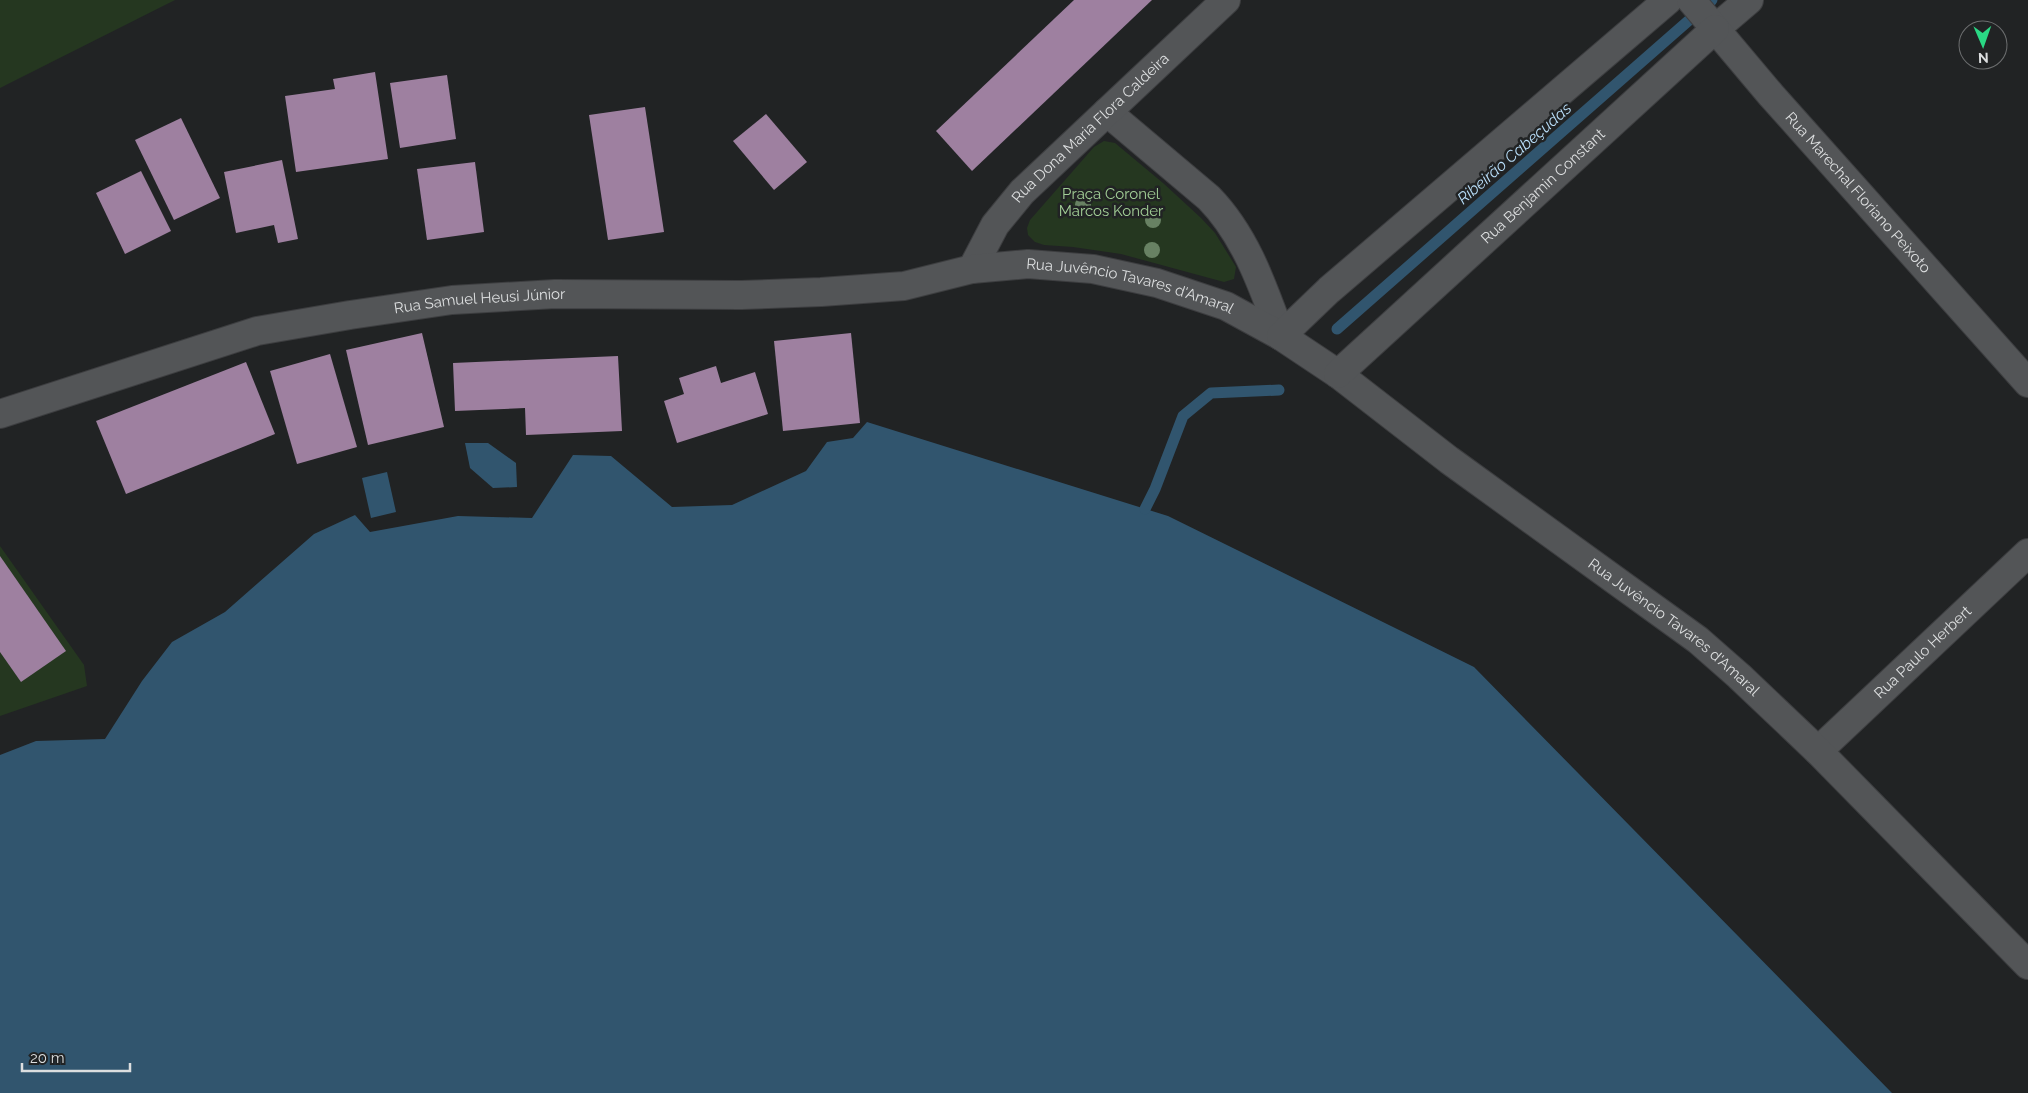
<svg xmlns="http://www.w3.org/2000/svg" width="2028" height="1093" font-family="Raleway,sans-serif">
<rect width="100%" height="100%" fill="#212324"/>
<g fill="#253720">
<path d="M0 0H175L0 88Z"/>
<path d="M1104 141 1115 143 1163 183 1201 218 1215 233 1236 267 1234 279 1224 282 1121 254 1073 247 1044 245 1035 242 1028 235 1027 228 1030 220 1094 147Z"/>
<path d="M0 546 84 665 87 686 0 716Z"/>
</g>
<g fill="#31556e">
<path d="M867 422 1168 516 1474 667 1892 1093H0V755L36 741 105 739 142 681 172 642 225 612 314 534 355 515 370 532 458 516 532 518 573 455 611 456 672 507 732 505 806 471 827 442 853 438Z"/>
<path d="M465 443H488L516 463 517 487 493 488 470 468Z"/>
<path d="M387 472 396 512 371 518 362 478Z"/>
</g>
<g fill="none" stroke-linecap="round" stroke-linejoin="round">
<g stroke="#31556e" stroke-width="11">
<path d="M1337 329 1712 0"/>
<path d="M1145 509 1155 489 1183 416 1211 393 1279 390"/>
</g>
</g>
<g fill="#9e80a0">
<path d="M1074 0H1152L972 171 936 131Z"/>
<path d="M375 72 388 159 296 172 285 96 335 89 333 79Z"/>
<path d="M447 75 456 139 400 148 390 83Z"/>
<path d="M645 107 664 232 608 240 589 115Z"/>
<path d="M766 114 807 162 774 190 733 141Z"/>
<path d="M181 118 220 198 174 220 135 140Z"/>
<path d="M282 160 298 239 278 243 274 225 236 233 224 172Z"/>
<path d="M475 162 484 232 427 240 417 169Z"/>
<path d="M141 171 171 231 125 254 96 193Z"/>
<path d="M422 333 444 427 368 445 346 350Z"/>
<path d="M851 333 860 423 783 431 774 341Z"/>
<path d="M330 354 357 447 297 464 270 371Z"/>
<path d="M618 356 622 431 526 435 525 408 455 411 453 363Z"/>
<path d="M246 362 275 434 126 494 96 421Z"/>
<path d="M716 366 721 383 755 372 768 414 677 443 664 401 684 394 679 378Z"/>
<path d="M0 556 66 651 21 682 0 652Z"/>
</g>
<g fill="none" stroke-linecap="round" stroke-linejoin="round">
<defs>
<g id="minor">
<path d="M1715 29 1749 0"/>
<path d="M1107 112 1209 198C1246 236 1263 287 1281 336"/>
<path id="s1" d="M972 269 995 225 1022 192 1226 0"/>
<path id="s2" d="M0 414 257 331 350 315 452 300 555 294 741 295 821 292 904 286 972 269 1028 264 1093 269 1157 283 1226 306 1281 336"/>
<path id="s3" d="M1818 751 2028 553"/>
</g>
<g id="tertiary">
<path id="s4" d="M1668 0 1329 290 1281 336 1338 374 1449 460 1698 640 1739 676 1818 751 2028 965"/>
<path id="s5" d="M1691 0 1771 95 2028 383"/>
<path id="s6" d="M1338 374 1715 29"/>
</g>
</defs>
<use href="#minor" stroke="#3d3e40" stroke-width="30"/>
<use href="#tertiary" stroke="#3d3e40" stroke-width="30"/>
<use href="#minor" stroke="#535557" stroke-width="28"/>
<use href="#tertiary" stroke="#535557" stroke-width="28"/>
</g>
<g fill="#688163">
<circle cx="1083" cy="205" r="8"/>
<circle cx="1153" cy="220" r="8"/>
<circle cx="1152" cy="250" r="8"/>
</g>
<g text-anchor="middle" stroke-width="5" stroke-linejoin="round" paint-order="stroke">
<g font-size="15" fill="#dcdedf" stroke="#212324">
<text dy="5" stroke="none"><textPath href="#s1" startOffset="186">Rua Dona Maria Flora Caldeira</textPath></text>
<text dy="5" stroke="none"><textPath href="#s6" startOffset="278">Rua Benjamin Constant</textPath></text>
<text dy="5" stroke="none"><textPath href="#s5" startOffset="255">Rua Marechal Floriano Peixoto</textPath></text>
<text dy="5" stroke="none"><textPath href="#s2" startOffset="1151">Rua Juvêncio Tavares d'Amaral</textPath></text>
<text dy="5" stroke="none"><textPath href="#s2" startOffset="495">Rua Samuel Heusi Júnior</textPath></text>
<text dy="5" stroke="none"><textPath href="#s4" startOffset="1002">Rua Juvêncio Tavares d'Amaral</textPath></text>
<text dy="5" stroke="none"><textPath href="#s3" startOffset="144">Rua Paulo Herbert</textPath></text>
</g>
<g font-size="15" fill="#a2ce96" stroke="#212324">
<text x="1111" y="199">Praça Coronel<tspan x="1111" dy="17">Marcos Konder</tspan></text>
</g>
<g font-size="16" font-style="italic" fill="#b8ddf8" stroke="#212324">
<text transform="translate(1514 153) rotate(-41)" y="6">Ribeirão Cabeçudas</text>
</g>
</g>
<g transform="translate(1983 45) rotate(178)"><circle r="24" fill="#212324" stroke="#6c6e6f"/>
<path d="M0-4L9 19L0 12L-9 19Z" fill="#2ad884"/>
<text y="-8" font-size="14" font-weight="bold" text-anchor="middle" fill="#dcdedf">N</text>
</g>
<path d="M22 1063v8h108v-8" fill="none" stroke="#dcdedf" stroke-width="2.5"/>
<text x="30" y="1063" font-size="15" fill="#dcdedf" stroke="#212324" stroke-width="4" paint-order="stroke">20 m</text>
</svg>
